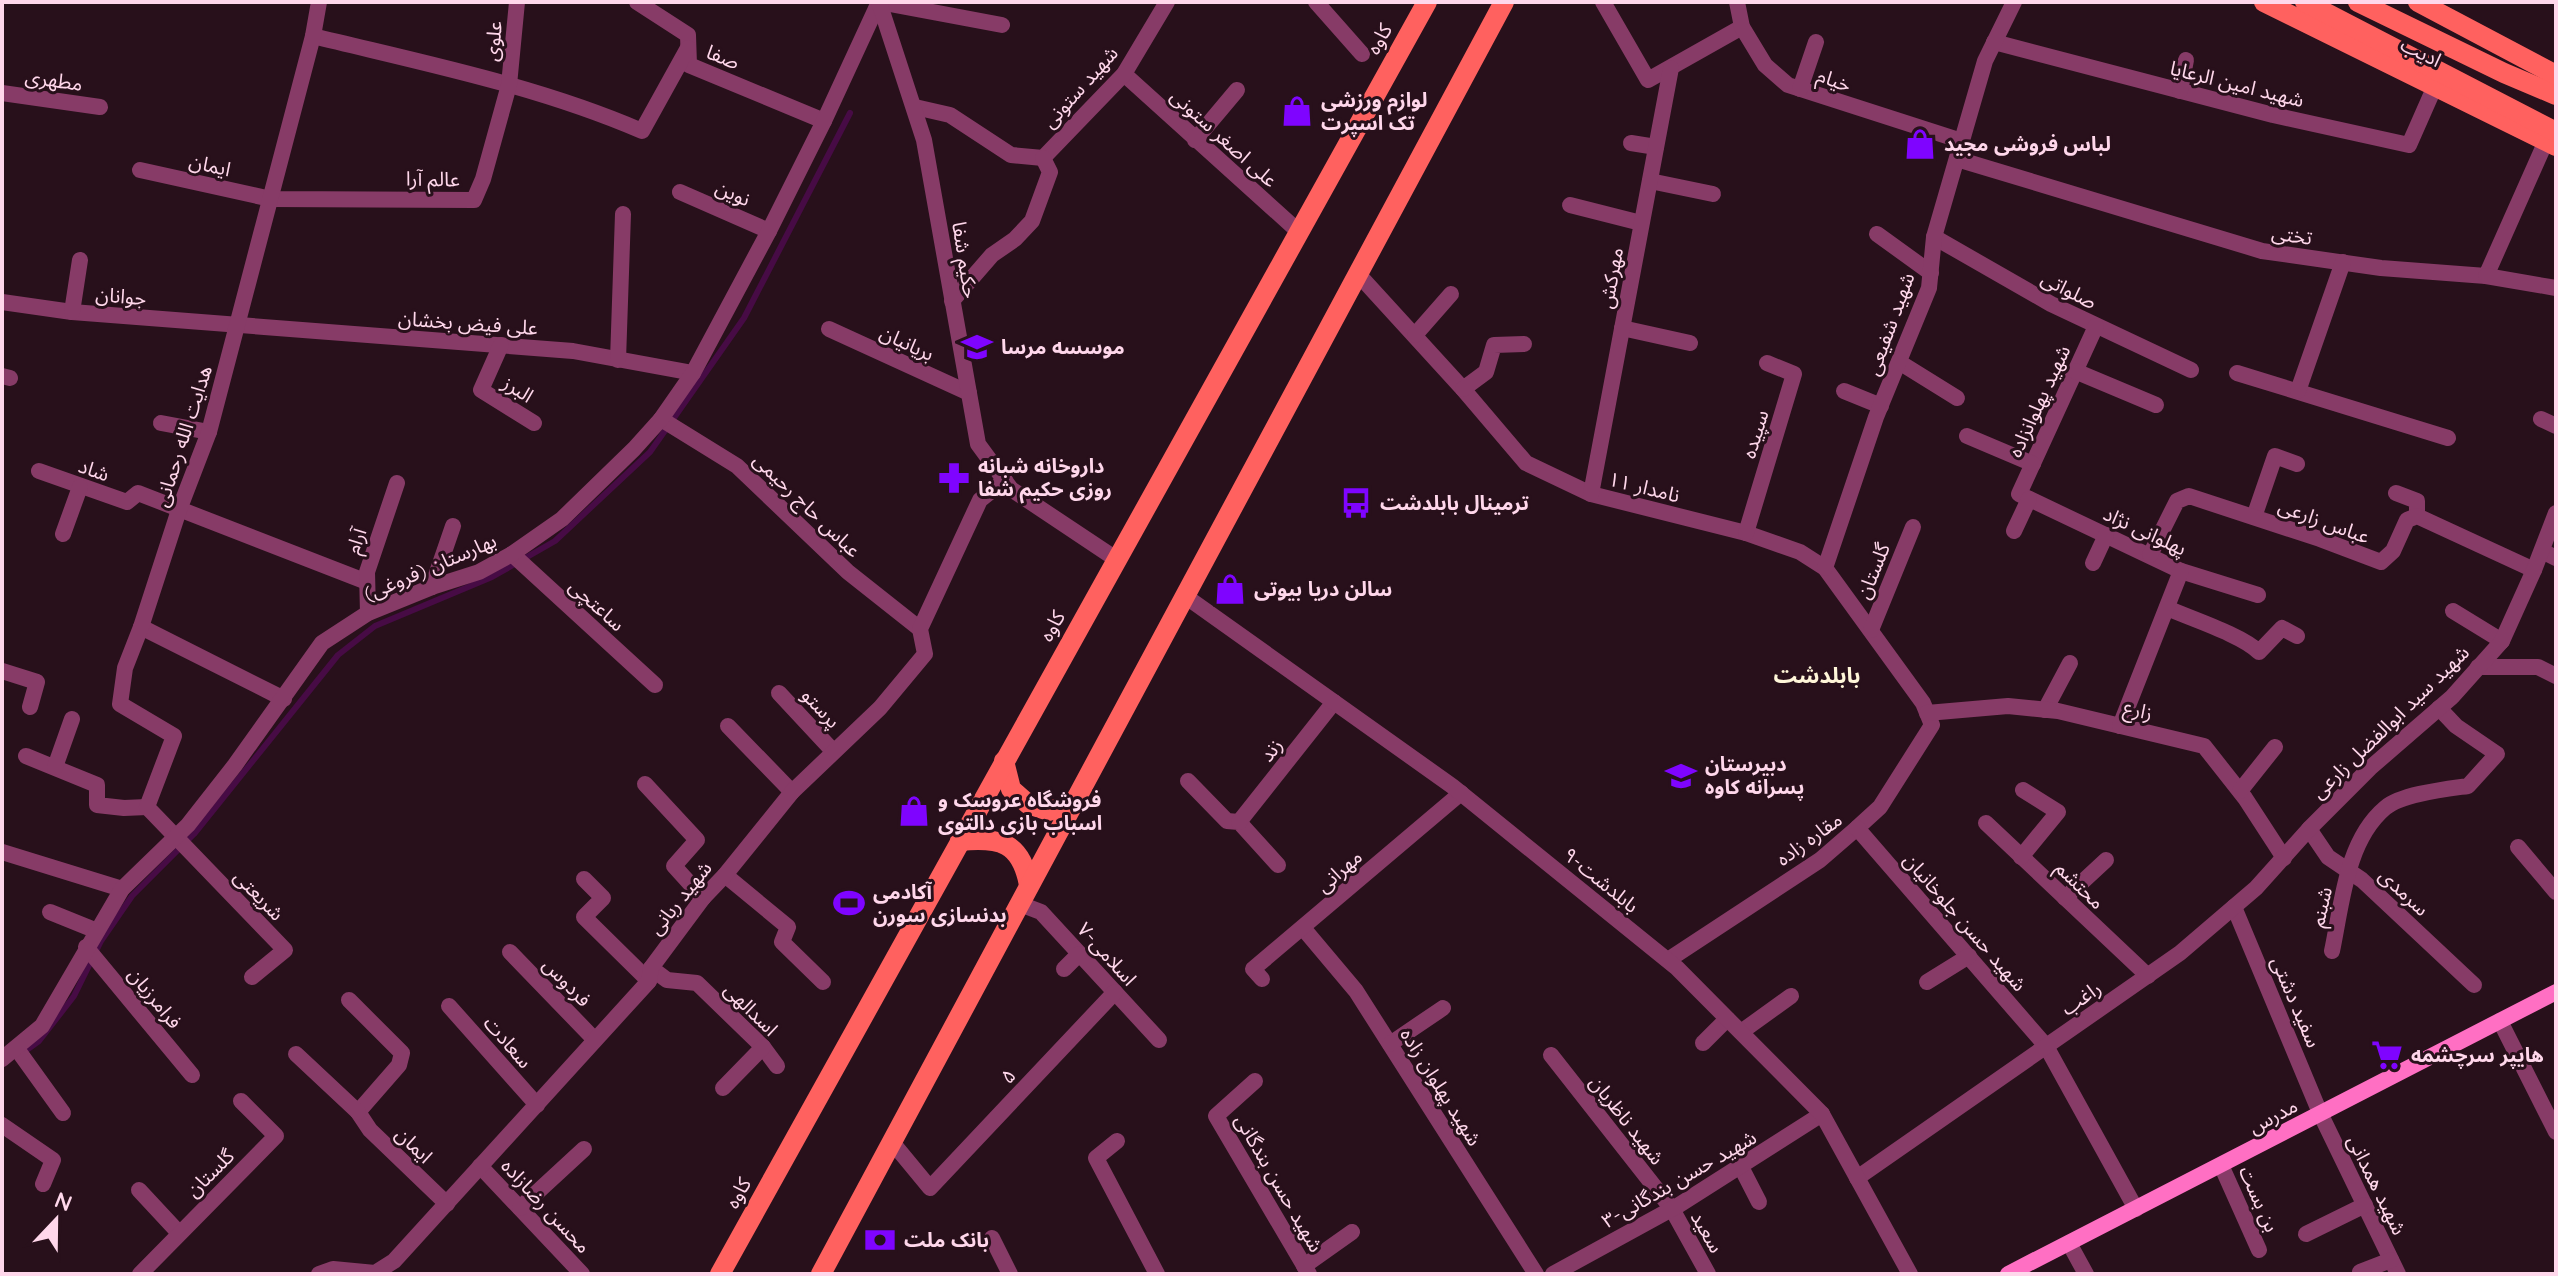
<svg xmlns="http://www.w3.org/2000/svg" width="2558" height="1276" font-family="Quicksand,'Noto Sans Arabic',sans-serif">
<rect width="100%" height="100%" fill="#28101b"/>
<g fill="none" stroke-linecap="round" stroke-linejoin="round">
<path stroke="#470b45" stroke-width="6" d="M21 1054 39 1041 74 996 101 941 132 896 194 834 338 655 375 626 492 577 555 541 650 452 744 318 850 113"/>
<g stroke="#873b67" stroke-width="16">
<path d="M637 2 688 35 689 65 824 121"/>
<path d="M879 2 1002 25"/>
<path d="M1316 2 1362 54"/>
<path d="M1603 2 1648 80 1742 27"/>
<path d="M1737 2 1742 27 1765 65 1788 85 1962 141"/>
<path d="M313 36C423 63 538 86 642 131L688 48"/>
<path d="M1994 42 2273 115 2409 145 2435 86"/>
<path d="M1124 74 1299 232"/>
<path d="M1800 89 1816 42"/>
<path d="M2180 91 2186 60"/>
<path d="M2 93 100 107"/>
<path d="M915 107 950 115 1011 155 1043 158 1124 74 1167 2"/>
<path d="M1195 140 1237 90"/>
<path d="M1631 143 1656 147"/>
<path d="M1957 159 2262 251 2381 268 2486 276 2546 141"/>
<path d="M140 170 271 199 474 200 483 179 509 85 517 2"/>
<path d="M1650 181 1713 194"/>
<path d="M680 192 769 231"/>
<path d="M1570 205 1641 223"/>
<path d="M1877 234 1931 273"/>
<path d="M1934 237 2051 304 2191 370"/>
<path d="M1358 274 1463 389 1526 463 1591 494 1746 533 1800 552 1825 568 1923 703 1932 725 1880 807 1857 828 1820 860 1668 960"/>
<path d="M2486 276 2556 288"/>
<path d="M952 301 992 255 1015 239 1032 221 1050 172 1043 158"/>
<path d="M2 302 72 312 573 351 693 373"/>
<path d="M72 312 80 260"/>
<path d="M2096 326 2019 494 2181 571 2258 595"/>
<path d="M1622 328 1690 343"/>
<path d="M829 329 969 393"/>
<path d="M1415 335 1451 294"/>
<path d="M501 345 481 390 534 423"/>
<path d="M618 360 623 214"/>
<path d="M1899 362 1957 398"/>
<path d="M2075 371 2156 405"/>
<path d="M2237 373 2448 438"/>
<path d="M2 376 10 378"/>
<path d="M1463 389 1486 372 1494 345 1524 344"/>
<path d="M1844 391 1881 406"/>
<path d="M2298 391 2343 262"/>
<path d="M661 419 737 466 848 572 920 629"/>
<path d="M2541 419 2556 426"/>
<path d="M161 423 209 432"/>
<path d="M1967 436 2033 464"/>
<path d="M39 471 127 502 138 493 367 582"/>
<path d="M2396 493 2417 501V516"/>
<path d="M1591 494 1671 68"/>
<path d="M2254 517 2275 456 2297 464"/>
<path d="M2014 531 2029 499"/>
<path d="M1746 533 1794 374 1767 363"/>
<path d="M63 534 80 487"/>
<path d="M2542 551 2556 558"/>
<path d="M512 554 655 685"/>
<path d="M2150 555 2177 501 2189 496 2320 539 2381 562 2393 551 2407 520 2417 516 2534 570"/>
<path d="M2093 563 2106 535"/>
<path d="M1825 568 1876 417 1929 288 1934 237 1985 61 2014 2"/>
<path d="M432 587 453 526"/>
<path d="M2167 608C2192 619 2242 635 2259 652L2282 628 2297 636"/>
<path d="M2453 611 2502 641"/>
<path d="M368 613 367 572 397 483"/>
<path d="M141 627 284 699"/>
<path d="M1871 630 1913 527"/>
<path d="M2478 667H2538L2556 676"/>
<path d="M2 671 37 682 30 707"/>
<path d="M779 693 833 751"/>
<path d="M2045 710 2070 663"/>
<path d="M1927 713 2008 706 2058 711 2204 746 2245 798 2284 858"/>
<path d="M728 726 792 792"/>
<path d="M2120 726 2181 571"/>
<path d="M26 756 97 785V805L124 808 147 807"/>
<path d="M55 767 72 719"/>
<path d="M1188 781 1227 821 1239 822 1278 865"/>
<path d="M645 784 697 840 674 866 703 898"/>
<path d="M2240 791 2275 747"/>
<path d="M1239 822 1334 702"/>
<path d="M1986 823 2148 976"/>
<path d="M1857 828 2046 1046 2136 1209"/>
<path d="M2309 829 2328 857 2362 880 2474 985"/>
<path d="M2518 847 2556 892"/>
<path d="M2 852 122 889"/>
<path d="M2021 857 2058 812 2023 790"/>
<path d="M725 875 788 927 782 942 823 982"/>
<path d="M584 879 603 898 584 917 649 981"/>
<path d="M2065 898 2106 860"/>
<path d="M1020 904 1041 912 1159 1040"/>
<path d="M2234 907 2320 1113 2398 1274"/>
<path d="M50 912 97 931"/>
<path d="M1303 928 1356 991 1536 1274"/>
<path d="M86 947 192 1075"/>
<path d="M2332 951C2342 904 2346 841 2385 808 2401 794 2447 789 2468 786L2497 754 2456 726 2439 708"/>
<path d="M510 952 594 1039"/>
<path d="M651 968 667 980 697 983 763 1047 777 1066"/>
<path d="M1064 969 1079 954"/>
<path d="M252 977 285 950 147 807 174 736 120 704 125 668 141 627 179 510 209 432 313 36 319 2"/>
<path d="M1262 979 1253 969 1461 793"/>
<path d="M1927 982 1969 956"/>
<path d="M349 1000 402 1053 399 1065 358 1112 370 1130 447 1204"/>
<path d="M449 1006 537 1105"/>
<path d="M2500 1021 2556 1132"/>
<path d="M1741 1032 1791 996"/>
<path d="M1703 1043 1727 1019"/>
<path d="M1390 1044 1443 1008"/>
<path d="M17 1049 63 1113"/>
<path d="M296 1054 358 1112"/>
<path d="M1551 1055 1672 1209 1708 1274"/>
<path d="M2 1059 42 1026 122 889 188 825 235 765 322 643 368 613 432 587 479 572 512 554 562 519 634 449 661 419 693 373 769 231 824 121 879 2"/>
<path d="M1255 1081 1216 1116 1309 1274"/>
<path d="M723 1088 763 1047"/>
<path d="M2 1125 53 1160 43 1184"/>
<path d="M1117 1141 1096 1158 1157 1274"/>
<path d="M892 1142 930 1188 1115 992"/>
<path d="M2221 1165 2259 1250"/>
<path d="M480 1166 582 1274"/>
<path d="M1741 1167 1759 1202"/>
<path d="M1857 1178 2180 953 2256 888 2309 829 2370 768 2452 697 2502 641 2534 570 2556 513"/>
<path d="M139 1190 179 1233"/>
<path d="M520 1208 584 1149"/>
<path d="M2306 1234 2365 1205"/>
<path d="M992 1238 1010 1274"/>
<path d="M2069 1243 2086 1274"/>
<path d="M1304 1266 1352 1232"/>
<path d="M2360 1272 2391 1260"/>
<path d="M140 1274 276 1136 241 1101"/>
<path d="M319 1274 333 1269 375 1273 394 1261 649 981 651 968 703 898 725 875 792 792 880 708 925 654 920 629 980 500 1005 480"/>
<path d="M1553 1274 1679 1205 1822 1114"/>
</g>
<g stroke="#873b67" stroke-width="16">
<path d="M879 2 924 140 978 444 1011 489 1116 559"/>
<path d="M1185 596 1452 786 1677 968 1822 1114 1910 1274"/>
</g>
<path stroke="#ff6fc3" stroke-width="16" d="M2008 1274 2556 992"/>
<g stroke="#ff615f" stroke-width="20">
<path d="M2264 2 2556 146"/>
<path d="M2305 2 2556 132"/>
<path d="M2358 2 2504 73 2556 95"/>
<path d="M2418 2 2556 75"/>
<path d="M1004 761 1011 789 1028 804 1049 811 1073 804"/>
<path d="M960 841C1000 837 1021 842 1029 885"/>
<path d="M720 1274 1427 2"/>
<path d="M821 1274 1504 2"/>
</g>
</g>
<defs>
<symbol id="shop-bare" viewBox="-9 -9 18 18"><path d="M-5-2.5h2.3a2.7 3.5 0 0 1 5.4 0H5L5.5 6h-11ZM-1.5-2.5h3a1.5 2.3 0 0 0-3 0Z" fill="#7f04ff" stroke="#28101b" stroke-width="2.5" paint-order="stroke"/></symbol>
<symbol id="school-bare" viewBox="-9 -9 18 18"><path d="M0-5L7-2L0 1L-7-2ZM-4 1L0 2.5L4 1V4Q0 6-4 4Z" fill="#7f04ff" stroke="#28101b" stroke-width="2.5" paint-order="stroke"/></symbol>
<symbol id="pharmacy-bare" viewBox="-9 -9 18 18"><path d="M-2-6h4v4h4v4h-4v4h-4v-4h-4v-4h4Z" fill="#7f04ff" stroke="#28101b" stroke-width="2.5" paint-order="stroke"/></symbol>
<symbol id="bus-bare" viewBox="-9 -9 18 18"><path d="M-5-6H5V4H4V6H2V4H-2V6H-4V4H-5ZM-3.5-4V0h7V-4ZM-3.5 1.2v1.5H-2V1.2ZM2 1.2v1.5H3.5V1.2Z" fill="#7f04ff" stroke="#28101b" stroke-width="2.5" paint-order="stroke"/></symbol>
<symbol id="stadium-bare" viewBox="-9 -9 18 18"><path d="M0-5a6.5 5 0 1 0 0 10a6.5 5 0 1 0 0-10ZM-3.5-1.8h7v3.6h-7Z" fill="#7f04ff" stroke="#28101b" stroke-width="2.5" paint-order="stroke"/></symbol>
<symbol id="supermarket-bare" viewBox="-9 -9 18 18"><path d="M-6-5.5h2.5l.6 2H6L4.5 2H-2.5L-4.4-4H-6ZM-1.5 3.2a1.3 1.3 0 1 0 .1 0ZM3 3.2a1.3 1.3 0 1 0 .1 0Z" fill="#7f04ff" stroke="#28101b" stroke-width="2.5" paint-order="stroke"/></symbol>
<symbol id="bank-bare" viewBox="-9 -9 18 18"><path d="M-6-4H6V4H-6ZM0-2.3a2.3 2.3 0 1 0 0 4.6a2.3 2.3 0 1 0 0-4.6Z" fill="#7f04ff" stroke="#28101b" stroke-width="2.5" paint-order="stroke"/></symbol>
</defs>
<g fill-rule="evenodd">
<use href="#shop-bare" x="1275" y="89" width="44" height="44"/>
<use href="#shop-bare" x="1898" y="122" width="44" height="44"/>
<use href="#school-bare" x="955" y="325" width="44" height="44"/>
<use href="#pharmacy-bare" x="932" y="456" width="44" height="44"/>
<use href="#bus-bare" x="1334" y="481" width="44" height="44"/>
<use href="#shop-bare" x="1208" y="567" width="44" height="44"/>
<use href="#school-bare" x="1659" y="754" width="44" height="44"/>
<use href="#shop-bare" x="892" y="789" width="44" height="44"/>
<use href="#stadium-bare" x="827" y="881" width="44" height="44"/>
<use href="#supermarket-bare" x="2365" y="1033" width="44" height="44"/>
<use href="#bank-bare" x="858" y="1218" width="44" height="44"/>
</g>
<g text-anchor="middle" stroke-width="6" stroke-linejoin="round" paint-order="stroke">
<g font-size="20" fill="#ffd7eb" stroke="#28101b">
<text transform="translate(1379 39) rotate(-61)" y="7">کاوه</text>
<text transform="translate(493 41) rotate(-84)" y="7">علوی</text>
<text transform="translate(2421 52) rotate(26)" y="7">ادیب</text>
<text transform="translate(723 57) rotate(22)" y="7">صفا</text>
<text transform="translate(54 80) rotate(8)" y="7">مطهری</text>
<text transform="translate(1834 80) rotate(19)" y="7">خیام</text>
<text transform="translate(2237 84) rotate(14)" y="7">شهید امین الرعایا</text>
<text transform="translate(1080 87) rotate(-48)" y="7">شهید ستونی</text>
<text transform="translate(1224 138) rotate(42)" y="7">علی اصغر ستونی</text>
<text transform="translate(210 165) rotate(13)" y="7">ایمان</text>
<text transform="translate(433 179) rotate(1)" y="7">عالم آرا</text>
<text transform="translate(733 193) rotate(24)" y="7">نوین</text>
<text transform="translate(2292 235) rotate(8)" y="7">تختی</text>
<text transform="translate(965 260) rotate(81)" y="7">حکیم شفا</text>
<text transform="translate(1611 278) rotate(-80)" y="7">مهرکش</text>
<text transform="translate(2069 290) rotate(27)" y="7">صلواتی</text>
<text transform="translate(121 296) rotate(5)" y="7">جوانان</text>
<text transform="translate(468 323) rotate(4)" y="7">علی فیض بخشان</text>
<text transform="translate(1890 324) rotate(-70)" y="7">شهید شفیعی</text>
<text transform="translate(907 343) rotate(25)" y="7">بریانیان</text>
<text transform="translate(518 389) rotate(32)" y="7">البرز</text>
<text transform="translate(2039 401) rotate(-65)" y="7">شهید پهلوانزاده</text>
<text transform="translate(1755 434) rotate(-73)" y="7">سپیده</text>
<text transform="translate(183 436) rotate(-72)" y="7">هدایت الله رحمانی</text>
<text transform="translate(94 470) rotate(19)" y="7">شاد</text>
<text transform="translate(1644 487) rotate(14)" y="7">۱۱ نامدار</text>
<text transform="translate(807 505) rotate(44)" y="7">عباس حاج رحیمی</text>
<text transform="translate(2324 521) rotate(20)" y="7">عباس زارعی</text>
<text transform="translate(2145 531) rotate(25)" y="7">پهلوانی نژاد</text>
<text transform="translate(356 541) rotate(-71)" y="7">آرام</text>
<text transform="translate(430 567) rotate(-23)" y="7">بهارستان (فروغی)</text>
<text transform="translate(1873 571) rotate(-68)" y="7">گلستان</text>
<text transform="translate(597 605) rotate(42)" y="7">ساعتچی</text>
<text transform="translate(1052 626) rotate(-61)" y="7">کاوه</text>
<text transform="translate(821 708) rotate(47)" y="7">پرستو</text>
<text transform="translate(2138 710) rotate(13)" y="7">زارع</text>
<text transform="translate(2390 722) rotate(-44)" y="7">شهید سید ابوالفضل زارعی</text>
<text transform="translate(1271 750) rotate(-52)" y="7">زند</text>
<text transform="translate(1809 839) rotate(-36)" y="7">مقاره زاده</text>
<text transform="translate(1339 871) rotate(-41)" y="7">مهرانی</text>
<text transform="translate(1601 880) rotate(39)" y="7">۹-بابلدشت</text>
<text transform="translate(2080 885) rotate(44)" y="7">محتشم</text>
<text transform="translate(2404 892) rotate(43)" y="7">سرمدی</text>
<text transform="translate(259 895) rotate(46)" y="7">شریعتی</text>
<text transform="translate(680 898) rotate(-51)" y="7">شهید ربانی</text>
<text transform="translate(2321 907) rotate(-77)" y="7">شبنم</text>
<text transform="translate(1965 922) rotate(49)" y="7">شهید حسن جلوخانیان</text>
<text transform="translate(1107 954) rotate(48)" y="7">۷-اسلامی</text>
<text transform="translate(567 982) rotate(46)" y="7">فردوس</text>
<text transform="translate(155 998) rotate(51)" y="7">فرامرزیان</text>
<text transform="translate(2081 998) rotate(-35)" y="7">راغب</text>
<text transform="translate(2296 1002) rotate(67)" y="7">سفید دشتی</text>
<text transform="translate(751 1009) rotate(45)" y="7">اسدالهی</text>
<text transform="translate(508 1042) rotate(49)" y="7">سعادت</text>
<text transform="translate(1008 1076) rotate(-47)" y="7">۵</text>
<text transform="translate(1441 1087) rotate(58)" y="7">شهید پهلوان زاده</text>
<text transform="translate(2273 1116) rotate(-28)" y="7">مدرس</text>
<text transform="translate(1627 1120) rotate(52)" y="7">شهید ناظریان</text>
<text transform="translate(414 1145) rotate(44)" y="7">ایمان</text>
<text transform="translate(210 1173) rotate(-45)" y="7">گلستان</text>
<text transform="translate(1679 1179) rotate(-30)" y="7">۳-شهید حسن بندگانی</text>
<text transform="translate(1279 1183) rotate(60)" y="7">شهید حسن بندگانی</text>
<text transform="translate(2377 1185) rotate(64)" y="7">شهید همدانی</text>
<text transform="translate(738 1193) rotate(-61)" y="7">کاوه</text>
<text transform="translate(2259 1199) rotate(66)" y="7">بن بست</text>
<text transform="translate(546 1206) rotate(47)" y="7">محسن رضازاده</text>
<text transform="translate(1707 1232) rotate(60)" y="7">سعید</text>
</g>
<g font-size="20" font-weight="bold" fill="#ffd7eb" stroke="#28101b" text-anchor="start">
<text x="1321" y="107">لوازم ورزشی<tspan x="1321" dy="23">تک اسپرت</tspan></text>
<text x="1944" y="151">لباس فروشی مجید</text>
<text x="1001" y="354">موسسه مرسا</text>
<text x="978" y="473">داروخانه شبانه‌<tspan x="978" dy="23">روزی حکیم شفا</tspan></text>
<text x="1380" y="510">ترمینال بابلدشت</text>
<text x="1254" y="596">سالن دریا بیوتی</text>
<text x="1705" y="771">دبیرستان<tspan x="1705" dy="23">پسرانه کاوه</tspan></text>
<text x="938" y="807">فروشگاه عروسک و<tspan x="938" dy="23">اسباب بازی دالتوی</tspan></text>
<text x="873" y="899">آکادمی<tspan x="873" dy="23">بدنسازی سورن</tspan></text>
<text x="2411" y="1062">هایپر سرچشمه</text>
<text x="904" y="1247">بانک ملت</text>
</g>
<g font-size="22" font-weight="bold" fill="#fff6d9" stroke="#28101b">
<text x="1817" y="683">بابلدشت</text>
</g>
</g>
<rect width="2558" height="1276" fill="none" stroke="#ffd7eb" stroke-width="8"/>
<g transform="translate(56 1220) rotate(22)" stroke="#28101b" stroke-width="6" paint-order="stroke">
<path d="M0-6L14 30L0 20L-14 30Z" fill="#ffd7eb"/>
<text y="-12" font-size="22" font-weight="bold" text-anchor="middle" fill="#ffd7eb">N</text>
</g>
</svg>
